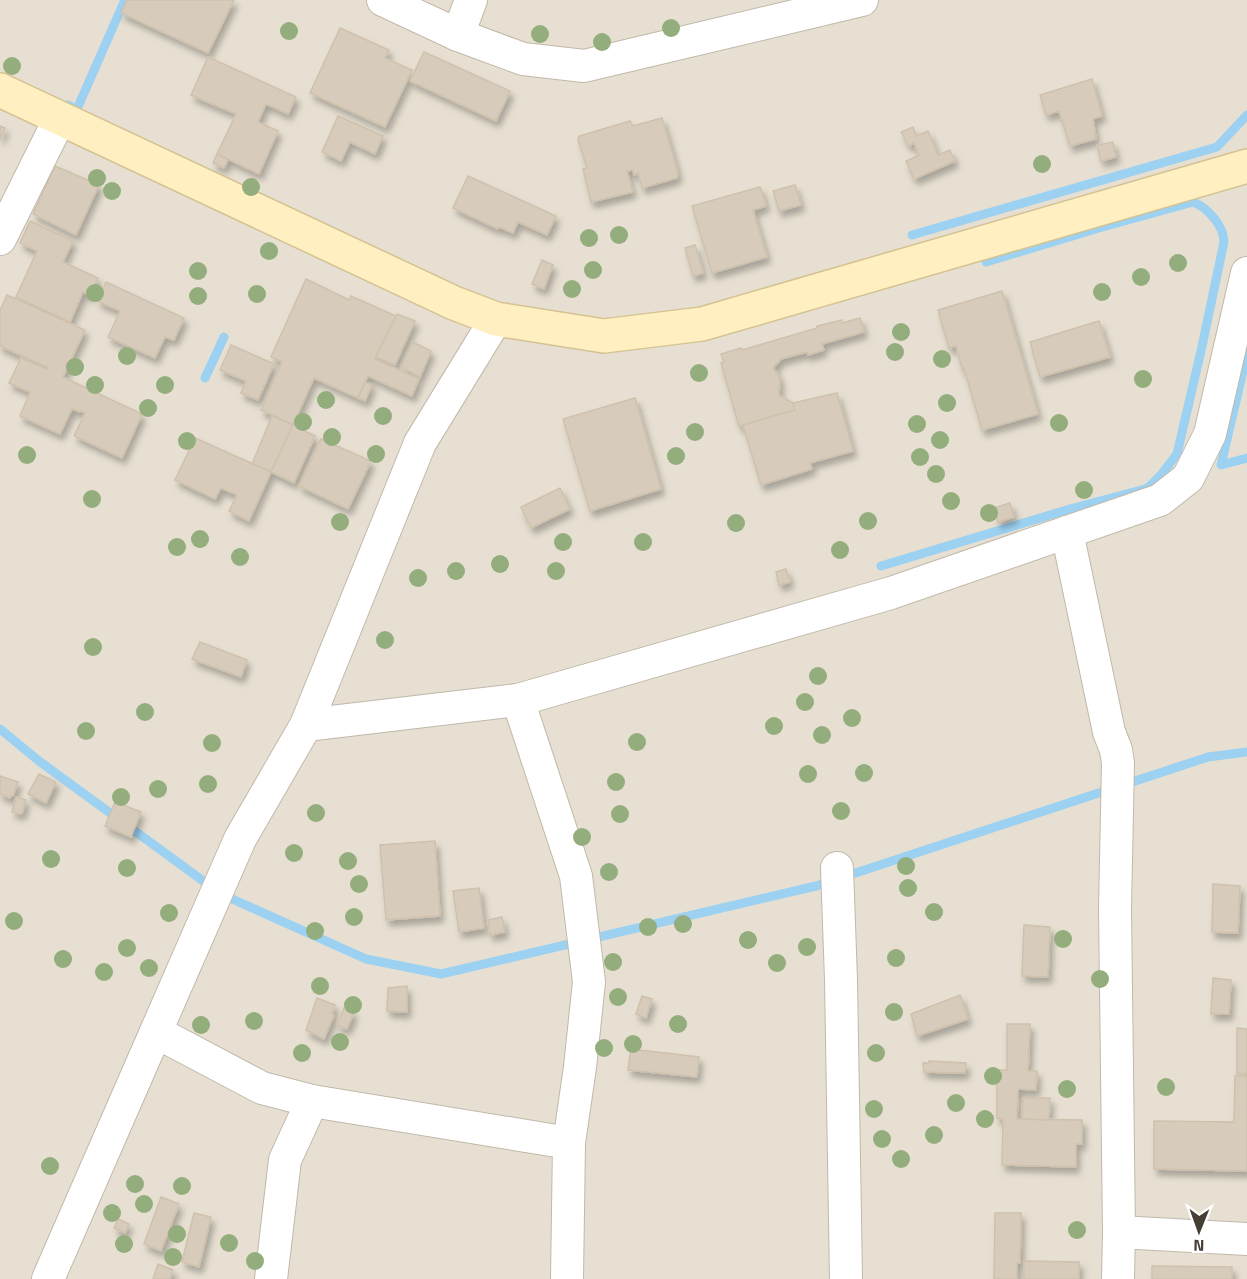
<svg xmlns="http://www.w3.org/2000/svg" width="1247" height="1279" font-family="'Titillium Web',sans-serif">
<defs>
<filter id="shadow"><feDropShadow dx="3.5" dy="6" stdDeviation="3" flood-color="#0004"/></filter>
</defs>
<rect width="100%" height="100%" fill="#f2eee4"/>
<rect fill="#e7e0d2" x="0" y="0" width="1247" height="1279"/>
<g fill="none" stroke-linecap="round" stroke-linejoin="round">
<g stroke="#9dd1f2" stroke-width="9">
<path d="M68 105 77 109 124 2 126 0"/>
<path d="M912 235 1217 147 1247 115"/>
<path d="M1247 354 1221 465 1247 458"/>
<path d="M205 378 224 337"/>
<path d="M881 566 1070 509 1145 489 1149 487 1161 475 1177 454 1201 351 1224 242C1224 226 1207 207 1193 202L1099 228 986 262"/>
<path d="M0 729 39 761 221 894 366 959 441 974 816 886 1208 757 1247 752"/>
</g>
</g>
<g fill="#d7ccbc" stroke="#cfc1ac" stroke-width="1.5" filter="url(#shadow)">
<path d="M127 0H234L208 53 121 13Z"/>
<path d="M340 28 389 50 385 58 412 70 385 127 310 93Z"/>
<path d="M424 52 510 91 496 121 410 81Z"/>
<path d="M208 57 296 97 288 114 266 104 258 122 278 131 259 174 217 154 236 114 191 95Z"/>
<path d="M1092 79 1102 116 1093 119 1096 139 1070 146 1059 111 1046 115 1040 95Z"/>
<path d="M338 116 383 136 375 154 350 142 341 161 322 152Z"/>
<path d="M662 118 678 173 677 178 642 188 638 173 634 175 633 170 627 171 633 192 591 202 583 169 587 168 578 139 579 136 630 121 633 126Z"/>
<path d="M0 126 5 128 0 140Z"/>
<path d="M913 127 916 136 928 131 938 155 950 150 955 161 914 179 906 161 919 155 914 143 909 146 901 132Z"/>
<path d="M1113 142 1116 157 1101 161 1097 145Z"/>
<path d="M217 154 228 160 224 168 213 163Z"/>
<path d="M55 166 99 185 76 235 33 214Z"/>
<path d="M468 176 556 216 547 235 518 222 513 233 499 227 498 229 453 208Z"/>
<path d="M795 185 801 205 779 211 773 191Z"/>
<path d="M760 187 766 206 753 210 767 257 712 273 692 206Z"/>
<path d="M30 221 73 241 63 262 98 278 90 296 83 292 70 322 16 297 37 251 20 243Z"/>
<path d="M695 245 703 273 693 276 685 248Z"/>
<path d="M542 260 553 265 544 289 532 284Z"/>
<path d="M306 279 349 300 351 296 396 316 375 359 419 379 412 396 368 376 358 398 314 378 293 425 261 410 282 362 271 357Z"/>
<path d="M106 282 184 318 174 340 165 337 155 358 108 337 120 311 97 301Z"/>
<path d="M1002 291 1038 414 982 430 964 368 962 369 956 346 949 348 938 310Z"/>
<path d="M7 295 85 330 63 377 142 414 122 458 74 436 85 413 81 411 80 412 72 409 60 434 20 416 30 392 9 383 21 358 47 369V367L0 346V311Z"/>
<path d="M397 314 415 321 395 365 376 357Z"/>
<path d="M860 318 864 332 822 344 824 350 808 355 807 352 781 359 773 368 778 374 780 381 779 395 793 403 795 410 739 426 721 363 724 362 721 354 741 348 742 350 817 328V326L842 320V323Z"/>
<path d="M1099 321 1110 357 1040 377 1030 342Z"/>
<path d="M413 342 431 351 420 377 401 367Z"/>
<path d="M231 345 274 364 258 400 241 393 246 381 220 370Z"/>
<path d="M365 382 372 385 365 401 358 398Z"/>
<path d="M837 393 853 451 810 463 812 469 761 485 743 425 795 410 793 403Z"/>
<path d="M635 398 661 489 590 511 563 419Z"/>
<path d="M272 416 293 425 271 472 252 464Z"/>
<path d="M293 425 315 436 294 483 271 472Z"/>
<path d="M195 438 271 472 249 521 229 511 237 495 221 488 215 499 175 480Z"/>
<path d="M321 439 371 461 348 509 299 486Z"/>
<path d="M560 488 570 509 531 528 521 507Z"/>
<path d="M1010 503 1014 517 998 522 994 508Z"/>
<path d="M786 569 790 582 779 585 776 572Z"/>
<path d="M200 642 247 660 241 677 192 659Z"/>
<path d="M39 774 56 782 46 803 28 794Z"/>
<path d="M0 776 18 782 13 796 11 795 10 798 0 794Z"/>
<path d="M16 797 26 800 22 814 12 812Z"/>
<path d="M115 802 141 812 131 837 105 826Z"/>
<path d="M435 841 440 916 386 920 380 845Z"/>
<path d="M1213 884 1240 886 1238 933 1212 932Z"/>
<path d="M479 888 484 928 459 932 453 891Z"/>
<path d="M502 917 505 932 490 935 488 920Z"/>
<path d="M1024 925 1050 927 1048 977 1022 976Z"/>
<path d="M1213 978 1231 980 1229 1014H1211Z"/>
<path d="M407 986V1012L387 1011 388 988Z"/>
<path d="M960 995 968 1019 917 1036 911 1014Z"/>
<path d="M642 996 652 999 646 1018 636 1014Z"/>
<path d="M317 998 335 1005 332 1014 334 1015 324 1039 306 1030Z"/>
<path d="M344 1008 354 1012 347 1029 337 1025Z"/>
<path d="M1007 1024H1030L1028 1071H1037L1036 1090 1018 1089 1017 1119 1082 1120V1144H1076V1167L1002 1165 1003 1119 997 1118V1070H1007Z"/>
<path d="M1237 1028 1247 1029V1074H1237Z"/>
<path d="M631 1049 699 1057 697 1077 628 1070Z"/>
<path d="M929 1061 966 1063 965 1073 924 1072 923 1063H929Z"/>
<path d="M1235 1076H1247V1171L1154 1169V1121L1234 1122Z"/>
<path d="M1023 1098H1050L1049 1120 1022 1119Z"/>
<path d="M161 1197 179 1204 161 1251 144 1244Z"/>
<path d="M194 1213 211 1217 199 1267 182 1262Z"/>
<path d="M995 1213H1021L1020 1263H1017V1279H994Z"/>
<path d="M118 1219 129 1224 125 1233 114 1228Z"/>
<path d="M1024 1261 1079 1262V1279H1024Z"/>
<path d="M158 1264 173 1270 170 1279H153Z"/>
<path d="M1152 1266 1232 1267V1279H1152Z"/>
</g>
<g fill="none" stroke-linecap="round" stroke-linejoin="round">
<defs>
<g id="minor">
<path d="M383 0 458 35 523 59 584 66 862 0"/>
<path d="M458 35 471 0"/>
<path d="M0 239 60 118"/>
<path d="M1067 532 1109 732 1116 750 1118 763 1115 908 1119 1232 1118 1279"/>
<path d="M518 700 576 876 589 982 580 1067 569 1143 567 1279"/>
<path d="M306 725 518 700 891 593 1160 500 1188 478 1210 434 1247 273"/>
<path d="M837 868 841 980 846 1279"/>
<path d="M156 1032 262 1088 312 1101 569 1143"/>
<path d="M1119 1232 1247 1239"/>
<path d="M48 1279 240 839 306 725 420 443 496 319"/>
<path d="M271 1279 285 1160 312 1101"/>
</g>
<path id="secondary" d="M0 90 454 303 496 319 604 336 702 324 1247 166"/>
</defs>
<use href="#minor" stroke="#c1b8a9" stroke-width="34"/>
<use href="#secondary" stroke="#d4c292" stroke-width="36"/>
<use href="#minor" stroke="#fff" stroke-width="32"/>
<use href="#secondary" stroke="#ffefc1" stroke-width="33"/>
</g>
<g fill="#93ad7c">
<circle cx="671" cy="28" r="9"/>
<circle cx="289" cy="31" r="9"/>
<circle cx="540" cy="34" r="9"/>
<circle cx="602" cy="42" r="9"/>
<circle cx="12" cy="66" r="9"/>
<circle cx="1042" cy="164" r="9"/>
<circle cx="97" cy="178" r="9"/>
<circle cx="251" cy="187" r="9"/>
<circle cx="112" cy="191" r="9"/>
<circle cx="619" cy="235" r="9"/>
<circle cx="589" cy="238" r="9"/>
<circle cx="269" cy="251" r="9"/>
<circle cx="1178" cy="263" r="9"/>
<circle cx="593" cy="270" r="9"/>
<circle cx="198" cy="271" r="9"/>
<circle cx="1141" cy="277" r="9"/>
<circle cx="572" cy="289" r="9"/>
<circle cx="1102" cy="292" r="9"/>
<circle cx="95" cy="293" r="9"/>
<circle cx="257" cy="294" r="9"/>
<circle cx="198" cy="296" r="9"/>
<circle cx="901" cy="332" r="9"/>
<circle cx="895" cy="352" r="9"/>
<circle cx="127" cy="356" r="9"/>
<circle cx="942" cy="359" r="9"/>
<circle cx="75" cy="367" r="9"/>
<circle cx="699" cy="373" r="9"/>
<circle cx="1143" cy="379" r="9"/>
<circle cx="95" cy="385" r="9"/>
<circle cx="165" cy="385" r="9"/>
<circle cx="326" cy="400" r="9"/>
<circle cx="947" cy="403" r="9"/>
<circle cx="148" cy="408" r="9"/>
<circle cx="383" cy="416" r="9"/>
<circle cx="303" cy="422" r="9"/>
<circle cx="1059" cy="423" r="9"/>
<circle cx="917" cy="424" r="9"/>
<circle cx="695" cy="432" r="9"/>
<circle cx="332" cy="437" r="9"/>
<circle cx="940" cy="440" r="9"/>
<circle cx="187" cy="441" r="9"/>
<circle cx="376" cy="454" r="9"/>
<circle cx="27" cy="455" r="9"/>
<circle cx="676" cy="456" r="9"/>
<circle cx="920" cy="457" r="9"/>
<circle cx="936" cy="474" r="9"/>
<circle cx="1084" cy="490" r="9"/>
<circle cx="92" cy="499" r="9"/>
<circle cx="951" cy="501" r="9"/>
<circle cx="989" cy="513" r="9"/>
<circle cx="868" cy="521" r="9"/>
<circle cx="340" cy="522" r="9"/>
<circle cx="736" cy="523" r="9"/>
<circle cx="200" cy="539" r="9"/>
<circle cx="563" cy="542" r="9"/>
<circle cx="643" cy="542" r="9"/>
<circle cx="177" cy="547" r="9"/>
<circle cx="840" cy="550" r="9"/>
<circle cx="240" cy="557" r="9"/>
<circle cx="500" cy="564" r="9"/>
<circle cx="456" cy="571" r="9"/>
<circle cx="556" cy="571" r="9"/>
<circle cx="418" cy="578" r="9"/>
<circle cx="385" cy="640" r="9"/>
<circle cx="93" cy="647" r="9"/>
<circle cx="818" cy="676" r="9"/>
<circle cx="805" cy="702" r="9"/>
<circle cx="145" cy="712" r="9"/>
<circle cx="852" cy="718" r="9"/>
<circle cx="774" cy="726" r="9"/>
<circle cx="86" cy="731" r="9"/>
<circle cx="822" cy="735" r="9"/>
<circle cx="637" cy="742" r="9"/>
<circle cx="212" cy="743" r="9"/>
<circle cx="864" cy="773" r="9"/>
<circle cx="808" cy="774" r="9"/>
<circle cx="616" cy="782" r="9"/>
<circle cx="208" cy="784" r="9"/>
<circle cx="158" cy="789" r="9"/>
<circle cx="121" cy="797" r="9"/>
<circle cx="841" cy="811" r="9"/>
<circle cx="316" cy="813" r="9"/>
<circle cx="620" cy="814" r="9"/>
<circle cx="582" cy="837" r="9"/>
<circle cx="294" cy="853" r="9"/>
<circle cx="51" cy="859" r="9"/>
<circle cx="348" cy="861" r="9"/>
<circle cx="906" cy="866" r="9"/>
<circle cx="127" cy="868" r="9"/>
<circle cx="609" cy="872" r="9"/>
<circle cx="359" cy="884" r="9"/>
<circle cx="908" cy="888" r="9"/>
<circle cx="934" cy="912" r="9"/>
<circle cx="169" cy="913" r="9"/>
<circle cx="354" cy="917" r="9"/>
<circle cx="14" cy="921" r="9"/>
<circle cx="683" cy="924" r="9"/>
<circle cx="648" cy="927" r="9"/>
<circle cx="315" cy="931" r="9"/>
<circle cx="1063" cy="939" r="9"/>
<circle cx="748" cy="940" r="9"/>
<circle cx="807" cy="947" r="9"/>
<circle cx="127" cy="948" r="9"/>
<circle cx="896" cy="958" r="9"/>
<circle cx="63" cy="959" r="9"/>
<circle cx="613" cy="962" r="9"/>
<circle cx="777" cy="963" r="9"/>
<circle cx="149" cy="968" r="9"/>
<circle cx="104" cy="972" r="9"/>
<circle cx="1100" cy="979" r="9"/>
<circle cx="320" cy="986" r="9"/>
<circle cx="618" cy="997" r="9"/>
<circle cx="353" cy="1005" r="9"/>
<circle cx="894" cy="1012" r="9"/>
<circle cx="254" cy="1021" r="9"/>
<circle cx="678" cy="1024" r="9"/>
<circle cx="201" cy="1025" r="9"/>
<circle cx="340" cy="1042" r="9"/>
<circle cx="633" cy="1044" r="9"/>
<circle cx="604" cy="1048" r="9"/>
<circle cx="302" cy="1053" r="9"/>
<circle cx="876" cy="1053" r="9"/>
<circle cx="993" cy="1076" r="9"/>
<circle cx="1166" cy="1087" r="9"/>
<circle cx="1067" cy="1089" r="9"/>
<circle cx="956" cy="1103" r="9"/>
<circle cx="874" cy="1109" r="9"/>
<circle cx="985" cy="1119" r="9"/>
<circle cx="934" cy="1135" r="9"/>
<circle cx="882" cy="1139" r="9"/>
<circle cx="901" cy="1159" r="9"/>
<circle cx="50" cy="1166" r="9"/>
<circle cx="135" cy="1184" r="9"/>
<circle cx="182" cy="1186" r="9"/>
<circle cx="144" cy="1204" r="9"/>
<circle cx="112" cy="1213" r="9"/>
<circle cx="1077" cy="1230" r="9"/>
<circle cx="177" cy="1234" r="9"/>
<circle cx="229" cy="1243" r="9"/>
<circle cx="124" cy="1244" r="9"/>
<circle cx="173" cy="1257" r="9"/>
<circle cx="255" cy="1261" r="9"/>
</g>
<g transform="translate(1199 1231) rotate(181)" stroke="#ffffff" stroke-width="4.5" paint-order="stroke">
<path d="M0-4.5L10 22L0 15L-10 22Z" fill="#453e34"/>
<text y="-9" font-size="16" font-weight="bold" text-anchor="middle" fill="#453e34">N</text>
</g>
</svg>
